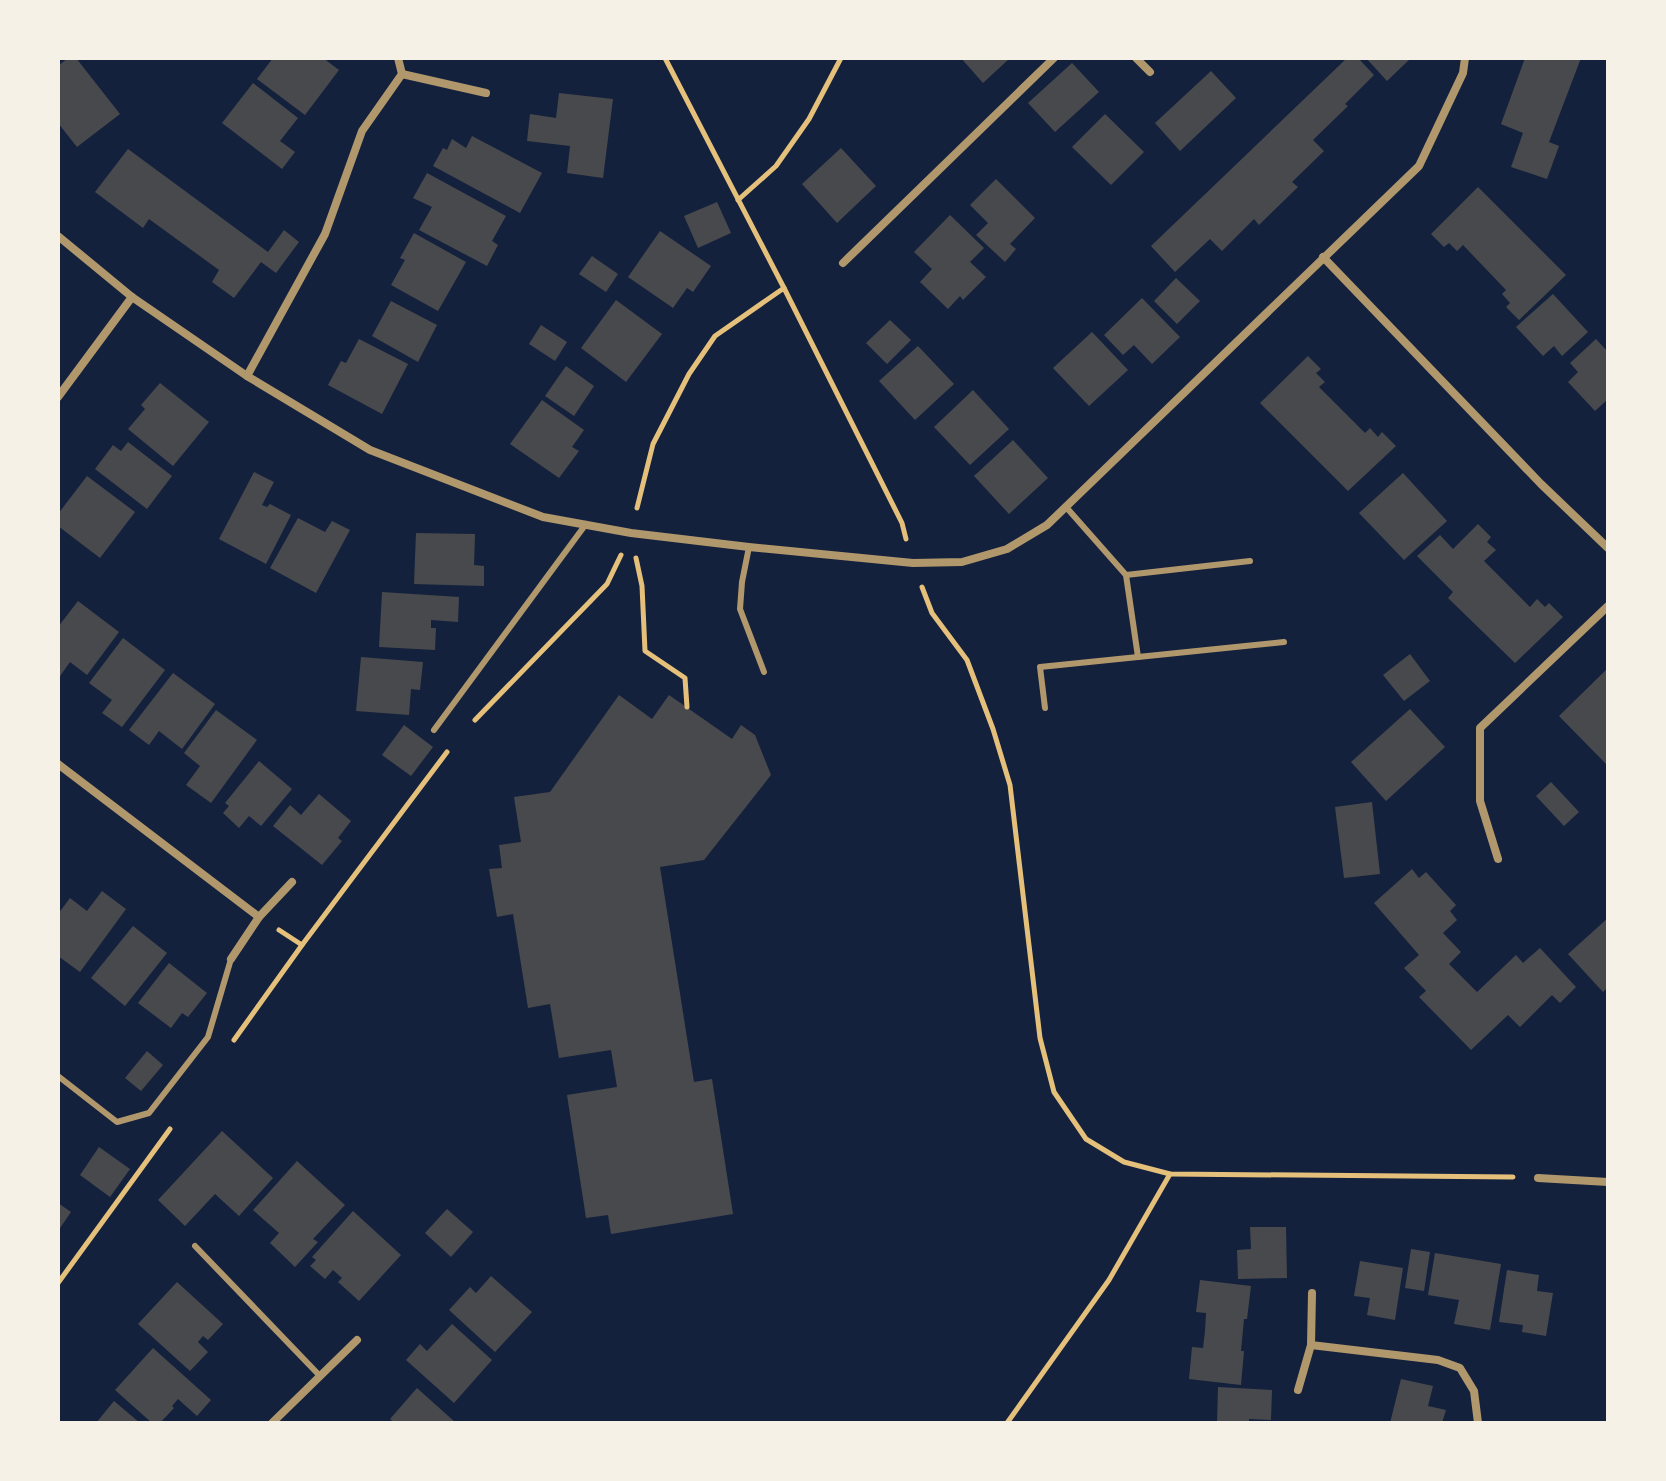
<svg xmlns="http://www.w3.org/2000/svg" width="1666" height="1481" font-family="'Libre Baskerville',serif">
<rect width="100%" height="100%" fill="#14213d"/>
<g fill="#48494c">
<path d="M68 58H76L120 114 77 147 58 123V66Z"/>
<path d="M273 58H323L339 70 305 115 257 79Z"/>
<path d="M961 58H1010L983 83Z"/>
<path d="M1347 58H1358L1374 75 1345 104 1348 106 1313 140 1324 151 1292 182 1298 187 1259 225 1254 219 1222 251 1210 239 1175 272 1151 246Z"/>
<path d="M1366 58H1411L1387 81Z"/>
<path d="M1525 58H1581L1549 142 1559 146 1547 179 1511 167 1523 133 1501 124Z"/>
<path d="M1072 63 1099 92 1055 132 1028 103Z"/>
<path d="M1211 71 1236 98 1180 151 1155 123Z"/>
<path d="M253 83 298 118 280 141 295 152 282 169 222 123Z"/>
<path d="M559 93 613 99 603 178 567 173 570 146 527 141 530 114 556 118Z"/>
<path d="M1105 114 1144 152 1111 185 1072 147Z"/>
<path d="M472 136 542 173 520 213 433 166 443 148 447 150 452 139 466 148Z"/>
<path d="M841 148 876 186 837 223 802 184Z"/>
<path d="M128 149 268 252 284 230 299 242 276 273 261 262 234 298 212 282 219 270 149 219 143 228 95 192Z"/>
<path d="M427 173 506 216 492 241 498 245 487 266 419 230 432 207 413 198Z"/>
<path d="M996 179 1035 218 1010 244 1016 249 1005 262 976 235 988 223 970 205Z"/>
<path d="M1478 187 1566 275 1519 320 1506 307 1510 303 1502 294 1506 290 1463 245 1457 251 1449 243 1444 247 1431 234Z"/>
<path d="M717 202 731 233 698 248 684 216Z"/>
<path d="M950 215 984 248 970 262 986 277 963 300 960 296 948 309 920 282 932 269 914 252Z"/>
<path d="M660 231 711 266 693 292 687 288 673 308 628 277Z"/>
<path d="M414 233 466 262 438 311 391 285 405 260 400 258Z"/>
<path d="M592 256 618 274 606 292 579 274Z"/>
<path d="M1176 278 1200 301 1177 324 1154 301Z"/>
<path d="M1553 294 1588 332 1562 356 1554 346 1543 356 1516 327Z"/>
<path d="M1142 298 1180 337 1152 364 1134 345 1123 355 1104 335Z"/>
<path d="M616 300 662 334 626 382 581 348Z"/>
<path d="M391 301 437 325 418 362 372 336Z"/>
<path d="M890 320 911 340 887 364 866 343Z"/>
<path d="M541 325 567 342 555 361 529 344Z"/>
<path d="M1092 332 1128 370 1089 406 1053 368Z"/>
<path d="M359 339 408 364 382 414 328 385 341 361 346 363Z"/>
<path d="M1596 339 1608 352V399L1595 411 1568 382 1578 372 1570 363Z"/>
<path d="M918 346 954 384 915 420 879 381Z"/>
<path d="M1308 356 1321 369 1316 373 1325 382 1319 387 1365 433 1370 428 1378 437 1382 432 1396 446 1348 491 1260 403Z"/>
<path d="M566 366 594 386 574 416 545 396Z"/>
<path d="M160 383 209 422 173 466 128 429 145 409 141 405Z"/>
<path d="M973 390 1009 429 970 465 934 427Z"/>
<path d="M542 400 584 430 572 447 579 451 559 478 510 444Z"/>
<path d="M1013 440 1048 478 1009 514 974 476Z"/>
<path d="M128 442 172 476 147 509 95 469 113 445 121 451Z"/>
<path d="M254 472 274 482 262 505 267 507 270 504 291 515 266 564 219 539Z"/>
<path d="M1403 473 1447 521 1404 560 1359 513Z"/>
<path d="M87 476 135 512 100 558 58 526V514Z"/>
<path d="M298 518 325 532 332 521 350 530 316 593 270 568Z"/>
<path d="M1478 524 1491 537 1487 542 1496 550 1484 561 1530 607 1537 599 1545 607 1549 603 1563 617 1515 663 1448 598 1453 592 1417 556 1440 535 1453 549Z"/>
<path d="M416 533 475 534 474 565 484 566V586L414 584Z"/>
<path d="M382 592 459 597 458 622 431 620V628H436L435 650 379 647Z"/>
<path d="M78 601 119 632 87 675 70 662 58 679V627Z"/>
<path d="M123 638 165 670 122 727 102 713 112 700 89 683Z"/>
<path d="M1410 654 1430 681 1404 701 1383 675Z"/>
<path d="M361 657 423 662 420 690 411 689 409 715 356 711Z"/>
<path d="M1608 668V766L1559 716Z"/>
<path d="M173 673 215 704 182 749 159 731 149 745 129 730Z"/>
<path d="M619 695 652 719 669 695 732 739 741 725 755 735 771 775 704 860 660 867 694 1082 712 1079 733 1214 611 1234 608 1215 586 1218 567 1095 617 1087 611 1050 559 1058 550 1004 528 1008 513 914 497 917 489 869 502 868 499 845 521 842 514 797 550 792Z"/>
<path d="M1410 709 1445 747 1386 801 1351 762Z"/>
<path d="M216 710 257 740 211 803 186 785 200 766 184 753Z"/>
<path d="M404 725 433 747 411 776 382 755Z"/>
<path d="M259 761 292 789 261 826 249 816 239 828 223 813 229 806 225 803Z"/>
<path d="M1551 782 1579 812 1564 826 1536 796Z"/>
<path d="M319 794 351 821 338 838 342 841 322 865 273 826 290 805 301 815Z"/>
<path d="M1372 802 1380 874 1344 878 1335 807Z"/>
<path d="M1412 869 1419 878 1426 872 1456 905 1450 911 1457 920 1443 933 1461 952 1449 964 1477 992 1516 955 1523 963 1540 948 1576 987 1560 1003 1552 995 1520 1027 1508 1015 1471 1050 1419 997 1426 991 1404 968 1419 955 1374 903Z"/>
<path d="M102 891 126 909 80 972 58 956V914L70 898 87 911Z"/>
<path d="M1608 918V987L1603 992 1568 954Z"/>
<path d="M133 926 167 953 125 1006 91 978Z"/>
<path d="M169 963 207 993 188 1017 182 1013 171 1028 138 1003Z"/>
<path d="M147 1051 163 1065 141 1091 125 1078Z"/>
<path d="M222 1131 273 1178 239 1216 215 1194 185 1226 158 1200Z"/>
<path d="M99 1147 130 1169 110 1197 80 1175Z"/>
<path d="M297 1161 345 1205 313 1239 318 1242 295 1267 270 1243 279 1233 253 1210Z"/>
<path d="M58 1203 71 1212 58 1231Z"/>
<path d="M447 1209 473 1232 451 1257 425 1233Z"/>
<path d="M353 1211 401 1255 359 1301 338 1282 342 1278 333 1270 325 1279 310 1266 316 1260 312 1257Z"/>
<path d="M1250 1227H1286L1287 1278 1238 1279 1237 1250 1251 1249Z"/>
<path d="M1411 1249 1430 1252 1424 1291 1405 1288Z"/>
<path d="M1435 1253 1501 1264 1490 1330 1454 1324 1459 1300 1428 1295Z"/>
<path d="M1360 1261 1403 1268 1395 1320 1367 1315 1370 1298 1354 1296Z"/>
<path d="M1507 1270 1539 1275 1537 1291 1553 1293 1546 1336 1522 1332 1523 1325 1499 1322Z"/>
<path d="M491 1276 532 1312 495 1352 449 1310 470 1287 476 1293Z"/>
<path d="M1200 1280 1251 1286 1247 1319H1244L1241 1351H1244L1241 1385 1189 1379 1192 1347 1203 1348 1205 1331 1206 1313 1196 1312Z"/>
<path d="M177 1282 223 1324 208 1340 203 1336 198 1342 208 1352 190 1371 138 1324Z"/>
<path d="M452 1324 492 1360 454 1403 406 1360 420 1344 427 1351Z"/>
<path d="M153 1348 211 1400 197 1416 178 1399 172 1406 174 1408 160 1423H152L115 1390Z"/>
<path d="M1401 1379 1433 1386 1428 1406 1446 1410 1442 1423H1390Z"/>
<path d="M1218 1387 1272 1390 1271 1420 1249 1419V1423H1217Z"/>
<path d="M417 1388 456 1423H394L390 1419Z"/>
<path d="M114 1401 140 1423H96Z"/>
</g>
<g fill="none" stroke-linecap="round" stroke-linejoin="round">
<g stroke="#e5c07b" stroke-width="5">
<path d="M665 58 784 288 902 523 906 539"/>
<path d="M738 200 776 166 809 119 841 58"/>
<path d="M637 508 653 444 689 374 715 336 784 288"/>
<path d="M636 558 642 586 645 651 685 678 687 707"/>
<path d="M922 587 932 613 967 660 993 729 1010 785 1040 1038 1054 1092 1086 1139 1124 1162 1170 1174 1513 1177"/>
<path d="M475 720 607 584 621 555"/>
<path d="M279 930 302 945"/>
<path d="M234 1040 302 945 447 752"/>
<path d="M58 1283 170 1129"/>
<path d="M1007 1423 1109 1280 1170 1174"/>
</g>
<g stroke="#b1986c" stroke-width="6">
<path d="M1066 507 1126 575 1138 657 1284 642"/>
<path d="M749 547 742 582 740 609 764 672"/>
<path d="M1126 575 1250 561"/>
<path d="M1045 708 1040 667 1138 657"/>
<path d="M434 730 586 524"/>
<path d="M58 1076 117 1122 149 1113 208 1037 231 959"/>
<path d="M195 1246 320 1376"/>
</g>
<g stroke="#b1986c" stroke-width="8">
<path d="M1136 58 1150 72"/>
<path d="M402 74 486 93"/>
<path d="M58 236 132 297 247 376 370 450 543 517 631 533 749 547 913 563 962 562 1007 549 1047 525 1419 166 1463 73 1465 58"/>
<path d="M1323 257 1541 484 1608 548"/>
<path d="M843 263 1054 58"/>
<path d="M247 376 325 234 362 131 402 74 398 58"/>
<path d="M58 397 132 297"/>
<path d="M58 764 259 917"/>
<path d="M1498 859 1480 801V728L1608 606"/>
<path d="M231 959 259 917 292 882"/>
<path d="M1538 1178 1608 1182"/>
<path d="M1311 1345 1438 1360 1460 1368 1474 1391 1478 1423"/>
<path d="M1298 1390 1311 1345 1312 1293"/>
<path d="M272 1423 357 1340"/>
</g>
</g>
<rect width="1666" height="1481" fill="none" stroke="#f6f1e7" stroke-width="120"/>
</svg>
